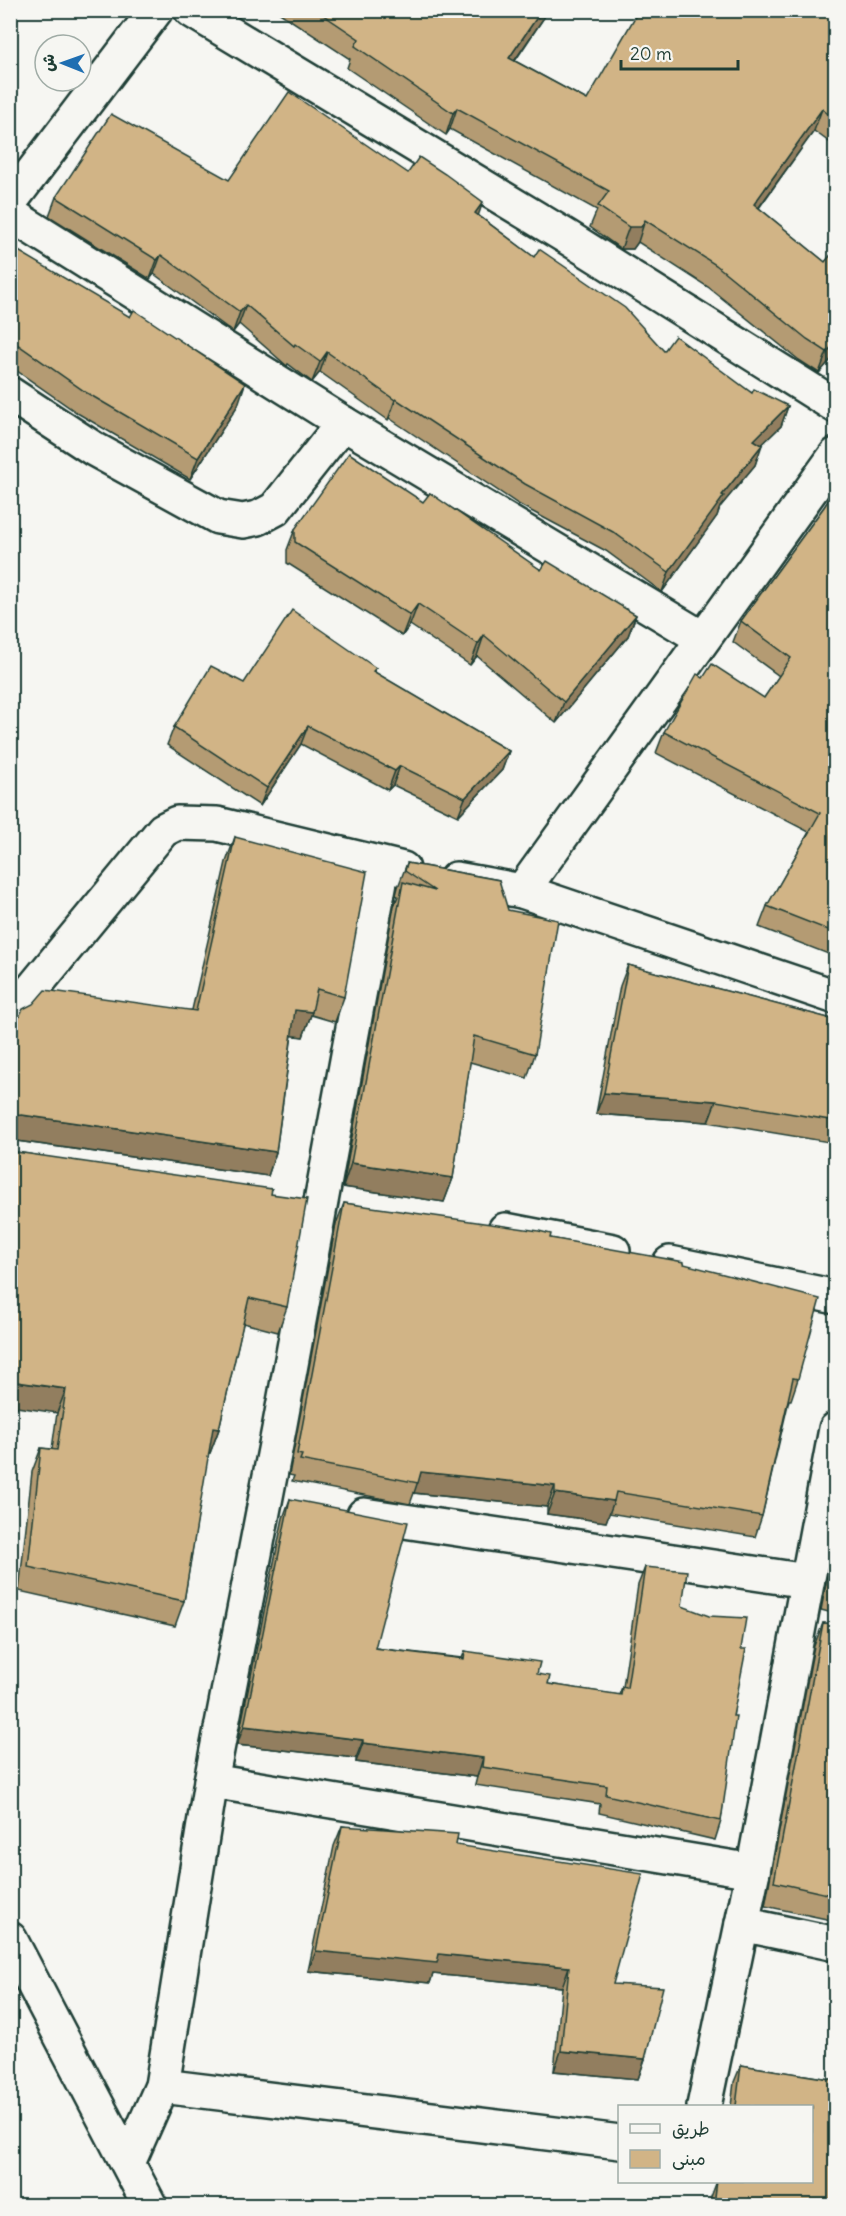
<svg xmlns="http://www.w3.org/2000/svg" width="846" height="2216" font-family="Delius,'Playpen Sans Arabic',sans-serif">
<rect width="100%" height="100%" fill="#f6f6f2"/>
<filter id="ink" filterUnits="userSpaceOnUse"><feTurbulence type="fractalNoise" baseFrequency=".0167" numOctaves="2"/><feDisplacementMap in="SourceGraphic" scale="12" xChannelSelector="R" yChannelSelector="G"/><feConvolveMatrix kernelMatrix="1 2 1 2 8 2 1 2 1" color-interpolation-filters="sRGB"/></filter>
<g filter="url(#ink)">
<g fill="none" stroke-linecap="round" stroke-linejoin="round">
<defs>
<g id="street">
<path d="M191 10 567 237 836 406"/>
<path d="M10 202 156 10"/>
<path d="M10 214 343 423 702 638"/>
<path d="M10 394 94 449 218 517 243 521 258 518 275 509 343 423"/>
<path d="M456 879 522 891 836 997"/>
<path d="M522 891 836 455"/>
<path d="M10 1016 163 830 177 823 217 824 403 869"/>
<path d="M505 1230 613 1251"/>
<path d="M670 1263 836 1297"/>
<path d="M364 1515 807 1581"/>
<path d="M211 1781 753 1871"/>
<path d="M742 1924 836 1944"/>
<path d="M162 2086 620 2142"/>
<path d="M704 2106 753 1871 836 1429"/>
<path d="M128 2163 162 2086 211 1781 280 1424 383 865"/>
</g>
<path id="secondary" d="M10 1939 150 2206"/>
</defs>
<use href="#street" stroke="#1f3d34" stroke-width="38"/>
<use href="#secondary" stroke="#1f3d34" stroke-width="38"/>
<use href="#street" stroke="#f6f6f2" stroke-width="33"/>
<use href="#secondary" stroke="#f6f6f2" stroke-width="33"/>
</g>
<g fill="#b49b73" stroke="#1f3d34" stroke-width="1.5">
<path d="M275 10H549L515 61 587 100 836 10V147L814 131 759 208 825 262 836 249V354L819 373 799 360 708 287 638 242 633 249H621L590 227 597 210 450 129 446 135 347 68 350 59Z"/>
<path d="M408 173 478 215 534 257 664 351 752 393 788 406 781 426 761 445 755 465 720 507 717 516 662 592 606 551 518 504 389 418 388 420 320 372 312 382 288 364 287 366 239 324 233 332 154 274 150 279 49 216 56 197 229 180Z"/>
<path d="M10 246 238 405 190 479 79 414 10 366Z"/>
<path d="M836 489V957L759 927 767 906 809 832 656 753 664 732 703 678 764 698 779 676 733 642 741 621 824 507Z"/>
<path d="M423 502 541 570 636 615 628 636 556 723 477 656 470 665 410 625 402 636 287 563V550L295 529Z"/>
<path d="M376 668 374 672 509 751 502 770 458 816 393 785 388 790 301 744 260 806 167 745 174 727 244 683Z"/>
<path d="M235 837 344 997 335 1022 311 1015 303 1037 292 1035 276 1152 268 1176 10 1140V1035L192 1010 226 862Z"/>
<path d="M407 863 499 880 535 1054 527 1078 470 1062 453 1178 444 1202 343 1187 394 906 398 896 396 895 398 887Z"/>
<path d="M628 965 836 1020V1124L829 1142 708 1122 596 1114 620 986Z"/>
<path d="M16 1152 271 1194 287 1307 278 1332 243 1323 219 1429 210 1453H208L184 1601 175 1626 19 1591 32 1472 41 1448 52 1449 57 1413Z"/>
<path d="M344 1203 550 1238 684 1264 798 1379 791 1400H789L762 1516 755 1537 609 1513 606 1522 547 1514V1507L414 1493 410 1504 292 1481 294 1476 289 1475 336 1224Z"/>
<path d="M290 1499 375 1648 462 1658 465 1651 537 1674 548 1684 619 1695 622 1687H623L638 1585 645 1567 682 1606 741 1649 721 1821 715 1840 599 1813 600 1804 475 1785 477 1777 356 1762V1758L237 1745 283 1518Z"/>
<path d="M836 1533V1614L821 1610Z"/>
<path d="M823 1623 836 1624V1921L765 1906 814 1646Z"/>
<path d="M342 1826 456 1845 613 1984 645 2059 638 2079 554 2071 562 1987 433 1974 430 1983 308 1971 334 1846Z"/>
<path d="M741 2065 836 2080V2205H710L711 2197 717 2181H812V2106H731L734 2082Z"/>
</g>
<g fill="#927e5e" stroke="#1f3d34" stroke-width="1.5">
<path d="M542 10H549L502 79 509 58Z"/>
<path d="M18 11 11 32 10 20Z"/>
<path d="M457 108 450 129 446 135 453 113Z"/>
<path d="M822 109 814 131 746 225 754 204Z"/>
<path d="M483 202 476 222 475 213Z"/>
<path d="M645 220 638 242 633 249H621L629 227Z"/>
<path d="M161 255 154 274 150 279 157 260Z"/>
<path d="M246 305 239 324 233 332 240 312Z"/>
<path d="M836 342V354L819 373 827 352Z"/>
<path d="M327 352 320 372 312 382 320 362Z"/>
<path d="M245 384 238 405 190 479 198 458Z"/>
<path d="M396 399 389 418 388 420 395 400Z"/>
<path d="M788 406 781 426 747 459 754 440Z"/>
<path d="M762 445 755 465 720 507 717 516 662 592 669 572 722 495Z"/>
<path d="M418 604 410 625 402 636 410 615Z"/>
<path d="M636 615 628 636 556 723 564 702Z"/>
<path d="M484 635 477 656 470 665 478 644Z"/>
<path d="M308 726 301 744 260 806 267 788Z"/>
<path d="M509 751 502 770 458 816 465 798Z"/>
<path d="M400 766 393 785 388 790 395 771Z"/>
<path d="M295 1010 312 1012 303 1037 286 1035Z"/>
<path d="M604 1093 716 1101 708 1122 596 1114Z"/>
<path d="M22 1115 276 1152 268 1176 10 1140V1117L12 1116Z"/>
<path d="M351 1163 453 1178 444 1202 343 1187Z"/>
<path d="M10 1381 66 1389 57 1413 10 1406Z"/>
<path d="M213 1428 219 1429 210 1453H204Z"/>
<path d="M421 1472 555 1486 547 1507 414 1493Z"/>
<path d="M555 1493 614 1501 606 1522 547 1514Z"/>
<path d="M244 1726 363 1740 356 1758 237 1745Z"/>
<path d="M363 1743 483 1758 477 1777 356 1762Z"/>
<path d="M316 1951 439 1954 569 1967 562 1987 433 1974 430 1983 308 1971Z"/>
<path d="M561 2051 645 2059 638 2079 554 2071Z"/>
</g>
<g fill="#d1b486" stroke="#1f3d34" stroke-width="1.5">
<path d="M10 10 18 11 10 20Z"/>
<path d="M316 10H542L509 58 587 100 639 10H836V120L822 109 754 204 825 262 836 249V342L827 352 807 339 716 265 645 220 641 227H629L598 206 609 191 457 108 453 113 355 46 359 39Z"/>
<path d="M289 92 408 173 419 157 445 174 483 202 475 213 534 257 539 249 625 308 664 351 675 336 752 393 754 389 788 406 754 440 762 445 722 495 724 496 669 572 613 532 525 484 396 399 395 400 327 352 320 362 295 344 294 346 246 305 240 312 161 255 157 260 56 197 111 114 229 180Z"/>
<path d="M10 246 130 317 134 310 245 384 198 458 87 393 10 339Z"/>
<path d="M349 453 423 502 430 493 541 570 547 561 636 615 564 702 484 635 478 644 418 604 410 615 295 542V529Z"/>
<path d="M836 489V933L767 906 820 813 664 732 697 674 703 678 712 664 764 698 791 658 741 621 824 507Z"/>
<path d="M292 610 376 668 373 671 509 751 465 798 400 766 395 771 308 726 267 788 174 727 211 666 244 683Z"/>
<path d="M235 837 367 872 344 997 317 989 312 1012 295 1010 276 1152 22 1115 12 1116 10 1117V1035L23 1009 33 1004 45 990 196 1011Z"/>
<path d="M407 863 499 880 508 910 558 920 535 1054 474 1036 453 1178 351 1163 403 882 435 891 405 871Z"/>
<path d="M628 965 836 1020V1121L716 1101 604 1093Z"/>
<path d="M10 1150 16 1152 272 1189 271 1194 307 1199 287 1307 249 1298 219 1429 213 1428 184 1601 28 1567 41 1448 57 1450 66 1389 10 1381Z"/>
<path d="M344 1203 539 1231 551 1234 550 1238 684 1262V1264L820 1299 798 1379 793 1378 762 1516 616 1492 614 1501 555 1493V1486L421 1472 418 1483 300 1460 302 1455 297 1454Z"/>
<path d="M290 1499 408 1522 375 1648 464 1659 465 1651 540 1662 537 1674 550 1676 548 1684 621 1695 622 1687 627 1688 645 1567 687 1571 682 1606 709 1616 746 1618 741 1649H746L733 1716H736L721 1821 606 1795 607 1786 482 1767 483 1758 363 1743V1740L244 1726Z"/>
<path d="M836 1555V1588L830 1586Z"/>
<path d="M823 1623 836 1624V1896L774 1882Z"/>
<path d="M342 1826 458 1834 456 1845 643 1874 613 1984 663 1987 645 2059 561 2051 569 1967 439 1954 437 1963 316 1951Z"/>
<path d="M741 2065 836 2080V2205H714L717 2181H812V2106H736Z"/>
</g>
</g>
<rect width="846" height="2216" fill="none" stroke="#f6f6f2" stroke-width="36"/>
<rect x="18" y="18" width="810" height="2180" fill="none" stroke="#1f3d34" stroke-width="2" filter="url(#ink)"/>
<rect x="618" y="2105" width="195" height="78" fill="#f6f6f2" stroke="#a0aca6" stroke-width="1.5"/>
<rect x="630" y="2124" width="30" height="9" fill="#f6f6f2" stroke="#a0aca6" stroke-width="1.5"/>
<text x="672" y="2135" font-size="18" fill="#1f3d34">طريق</text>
<rect x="630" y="2150" width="30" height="18" fill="#d1b486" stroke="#a0aca6" stroke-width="1.5"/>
<text x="672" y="2165" font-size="18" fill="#1f3d34">مبنى</text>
<g transform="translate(63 63) rotate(271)"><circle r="28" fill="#f6f6f2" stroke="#a0aca6" stroke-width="1.5"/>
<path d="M0-4.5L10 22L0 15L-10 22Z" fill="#1f6fb2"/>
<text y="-9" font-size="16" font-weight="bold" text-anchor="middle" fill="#1f3d34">ش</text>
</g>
<path d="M621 60v9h117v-9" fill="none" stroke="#1f3d34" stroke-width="3"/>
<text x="630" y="60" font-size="18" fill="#1f3d34" stroke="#f6f6f2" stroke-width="4.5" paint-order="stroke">20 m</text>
</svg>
